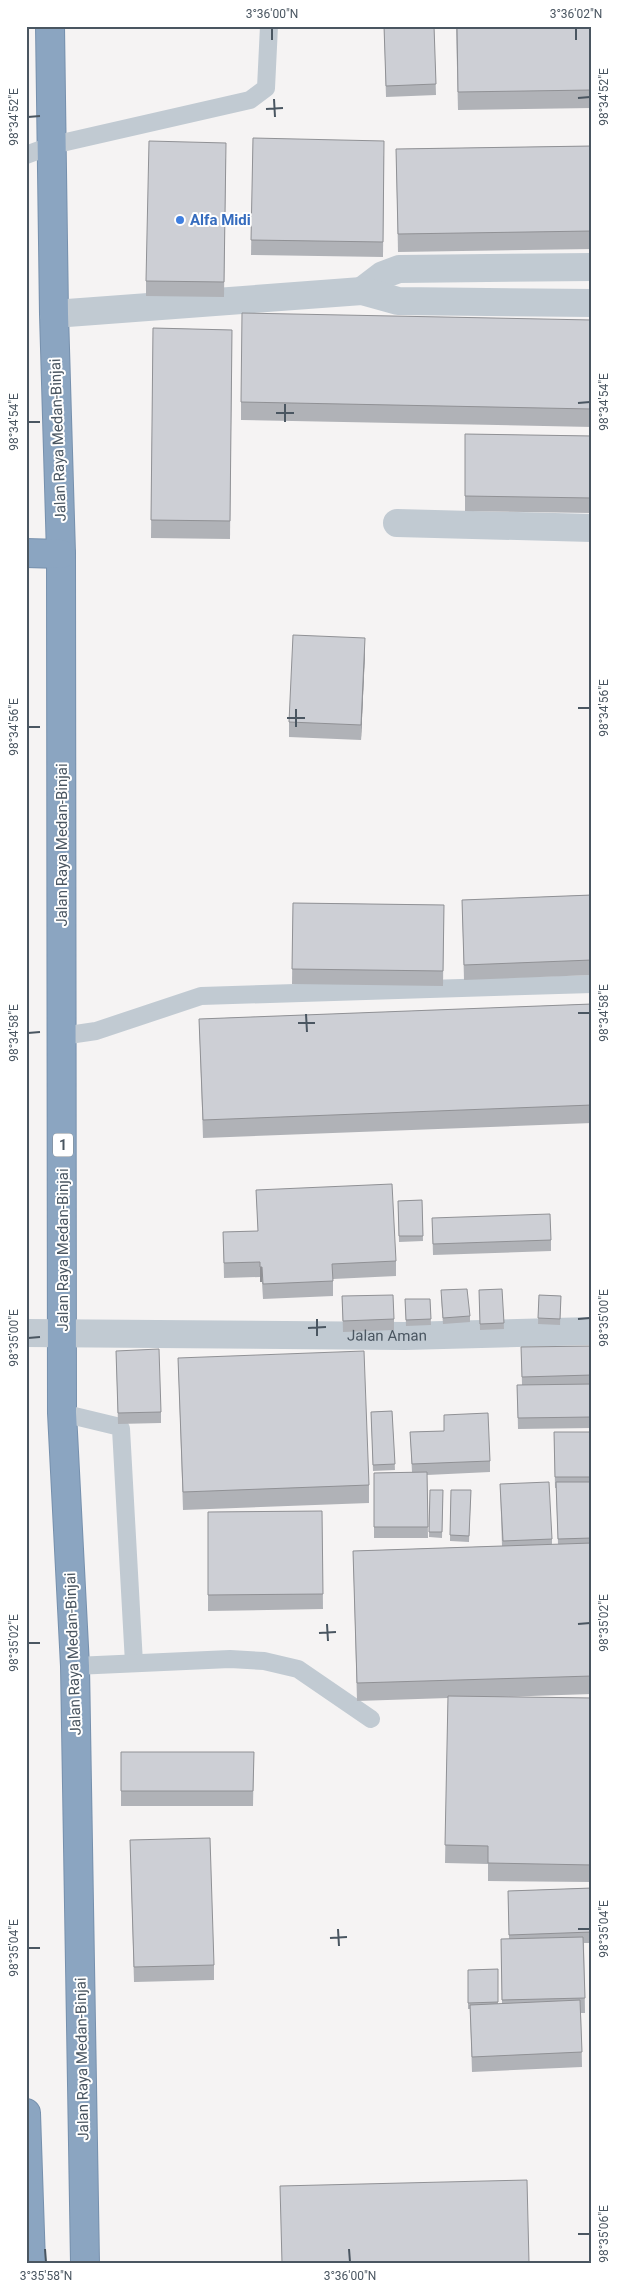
<svg xmlns="http://www.w3.org/2000/svg" width="618" height="2289" font-family="Roboto,sans-serif">
<rect width="100%" height="100%" fill="#f5f3f3"/>
<g fill="none" stroke-linecap="round" stroke-linejoin="round">
<defs>
<g id="highway">
<path d="M50 26 54 314 61 554 62 1413 75 1666 85 2263"/>
<path d="M26 553 61 554"/>
<path d="M26 2113 31 2263"/>
</g>
</defs>
<use href="#highway" stroke="#7690ad" stroke-width="30"/>
<g stroke="#c1cad2" stroke-width="18">
<path d="M26 155 53 145 250 100 266 88 269 26"/>
<path d="M62 1036 96 1031 201 996 592 984"/>
<path d="M62 1413 116 1426 121 1429 134 1663"/>
<path d="M75 1666 230 1659 264 1661 298 1669 371 1719"/>
</g>
<g stroke="#c1cad2" stroke-width="28">
<path d="M362 291 383 275 399 269 592 267"/>
<path d="M54 314 362 291 398 301 592 303"/>
<path d="M397 523 592 528"/>
<path id="s1" d="M26 1333 405 1336 592 1331"/>
</g>
<use href="#highway" stroke="#8ba5c1" stroke-width="28"/>
</g>
<g fill="#b0b2b7">
<path d="M384 26H434L436 95 386 97Z"/>
<path d="M456 26H592V108L458 110Z"/>
<path d="M253 138 384 156 383 257 251 255Z"/>
<path d="M592 146V249L398 252 396 149Z"/>
<path d="M226 158 224 297 146 296V281Z"/>
<path d="M592 320V427L241 420V402Z"/>
<path d="M153 328 232 330 230 539 151 538Z"/>
<path d="M465 434 592 436V513L465 511Z"/>
<path d="M365 653 361 740 289 737V722Z"/>
<path d="M592 895V975L464 980 462 900Z"/>
<path d="M293 903 444 905 443 986 292 984Z"/>
<path d="M592 1004V1123L203 1138 199 1019Z"/>
<path d="M256 1190 396 1261V1276L333 1279V1296L263 1299 262 1282H260V1277L224 1278 223 1232 258 1231Z"/>
<path d="M422 1200 423 1241 399 1242 398 1201Z"/>
<path d="M432 1218 551 1240V1251L433 1255Z"/>
<path d="M502 1289 504 1329 480 1330 479 1290Z"/>
<path d="M539 1295 561 1296 560 1325 538 1324Z"/>
<path d="M342 1296 394 1319V1330L343 1332Z"/>
<path d="M441 1296 470 1316V1322L443 1324Z"/>
<path d="M405 1299H430L431 1325 406 1326Z"/>
<path d="M592 1346V1428L518 1429 517 1385H522L521 1347Z"/>
<path d="M116 1351 161 1412V1423L118 1424Z"/>
<path d="M178 1358 369 1485V1503L183 1510Z"/>
<path d="M392 1411 395 1470 373 1471 371 1412Z"/>
<path d="M444 1415 490 1461V1472L427 1475 428 1538H374V1473L412 1472 410 1432 444 1431Z"/>
<path d="M554 1432H592V1694L498 1697 592 1698V1882L488 1881V1864L445 1863 448 1698 357 1701 353 1551 502 1546 500 1484 552 1539V1545L558 1544 556 1488H555Z"/>
<path d="M430 1490H443L442 1538 429 1537Z"/>
<path d="M451 1490H471L469 1542 450 1541Z"/>
<path d="M322 1511 323 1609 208 1611V1512Z"/>
<path d="M121 1752H254L253 1806H121Z"/>
<path d="M130 1840 214 1965V1980L134 1982Z"/>
<path d="M592 1888V1943H584L585 2013H581L582 2067 472 2072 470 2009H468V1970L498 1969V2004H502L501 1939H509L508 1891Z"/>
</g>
<g fill="#909195">
<path d="M365 638V653L361 740V725Z"/>
<rect x="260" y="1267" width="2" height="15"/>
</g>
<g fill="#cdcfd5" stroke="#909195">
<path d="M384 26H434L436 84 386 86Z"/>
<path d="M457 26H592V90L458 92Z"/>
<path d="M253 138 384 141 383 242 251 240Z"/>
<path d="M149 141 226 143 224 282 146 281Z"/>
<path d="M592 146V231L398 234 396 149Z"/>
<path d="M242 313 592 320V409L241 402Z"/>
<path d="M153 328 232 330 230 521 151 520Z"/>
<path d="M465 434 592 436V498L465 496Z"/>
<path d="M293 635 365 638 361 725 289 722Z"/>
<path d="M592 895V960L464 965 462 900Z"/>
<path d="M293 903 444 905 443 971 292 969Z"/>
<path d="M592 1004V1105L203 1120 199 1019Z"/>
<path d="M392 1184 396 1261 332 1264 333 1281 263 1284 262 1267H260V1262L224 1263 223 1232 258 1231 256 1190Z"/>
<path d="M422 1200 423 1236H399L398 1201Z"/>
<path d="M550 1214 551 1240 433 1244 432 1218Z"/>
<path d="M467 1289 470 1316 443 1318 441 1290Z"/>
<path d="M502 1289 504 1323 480 1324 479 1290Z"/>
<path d="M393 1295 394 1319 343 1321 342 1296Z"/>
<path d="M539 1295 561 1296 560 1319 538 1318Z"/>
<path d="M405 1299H430L431 1319 406 1320Z"/>
<path d="M592 1346V1375L522 1377 521 1347Z"/>
<path d="M159 1349 161 1412 118 1413 116 1351Z"/>
<path d="M364 1351 369 1485 183 1492 178 1358Z"/>
<path d="M592 1384V1417L518 1418 517 1385Z"/>
<path d="M392 1411 395 1464 373 1465 371 1412Z"/>
<path d="M488 1413 490 1461 412 1464 410 1432 444 1431V1415Z"/>
<path d="M554 1432H592V1477H555Z"/>
<path d="M427 1472 428 1527H374V1473Z"/>
<path d="M549 1482 552 1539 503 1541 500 1484Z"/>
<path d="M556 1482H592V1538L558 1539Z"/>
<path d="M430 1490H443L442 1532H429Z"/>
<path d="M451 1490H471L469 1536 450 1535Z"/>
<path d="M322 1511 323 1594 208 1595V1512Z"/>
<path d="M592 1543V1676L357 1683 353 1551Z"/>
<path d="M448 1696 592 1698V1865L488 1863V1846L445 1845Z"/>
<path d="M121 1752H254L253 1791H121Z"/>
<path d="M210 1838 214 1965 134 1967 130 1840Z"/>
<path d="M592 1888V1932L509 1935 508 1891Z"/>
<path d="M583 1937 585 1998 502 2000 501 1939Z"/>
<path d="M498 1969V2002L468 2003V1970Z"/>
<path d="M580 2000 582 2052 472 2057 470 2005Z"/>
<path d="M527 2180 529 2263H282L280 2186Z"/>
</g>
<path fill="none" stroke="#4a5661" stroke-width="2" d="M272 28V40M576 28V40M578 98 590 97M274 99 275 117M266 109 283 108M28 117 40 116M578 403 590 402M285 404V422M276 413H294M28 422H40M578 708H590M296 709V727M287 718H305M28 727H40M578 1013H590M306 1014 307 1032M298 1023H315M28 1033 40 1032M317 1319V1336M578 1319 590 1318M308 1328 326 1327M28 1338 40 1337M327 1624 328 1641M578 1624 590 1623M319 1633 336 1632M28 1643H40M338 1929 339 1946M578 1929H590M330 1938 347 1937M28 1948H40M578 2234H590M45 2249 46 2262M349 2249 350 2262"/>
<circle fill="#3f7fe0" stroke="#fff" stroke-width="2" cx="180" cy="220" r="5"/>
<g text-anchor="middle" stroke-width="4" stroke-linejoin="round" paint-order="stroke">
<rect fill="#fff" stroke="#808990" stroke-width="1" x="53" y="1133.5" width="20" height="23" rx="4"/>
<g font-size="14" font-weight="bold" fill="#4a5661">
<text x="63" y="1150">1</text>
</g>
<g font-size="15" font-weight="bold" fill="#366cbe" stroke="#fff" text-anchor="start">
<text x="190" y="225">Alfa Midi</text>
</g>
<g font-size="15" fill="#4a5661" stroke="#fff">
<text transform="translate(58 440) rotate(-92)" y="5">Jalan Raya Medan-Binjai</text>
<text transform="translate(62 845) rotate(-90)" y="5">Jalan Raya Medan-Binjai</text>
<text transform="translate(63 1250) rotate(-90)" y="5">Jalan Raya Medan-Binjai</text>
<text dy="5" stroke="none"><textPath href="#s1" startOffset="361">Jalan Aman</textPath></text>
<text transform="translate(73 1654) rotate(-92)" y="5">Jalan Raya Medan-Binjai</text>
<text transform="translate(82 2059) rotate(-91)" y="5">Jalan Raya Medan-Binjai</text>
</g>
</g>
<rect width="618" height="2289" fill="none" stroke="#ffffff" stroke-width="55"/>
<rect x="28" y="28" width="562" height="2234" fill="none" stroke="#4a5661" stroke-width="2"/>
<g font-size="12" text-anchor="middle" fill="#4a5661">
<text x="272" y="18">3°36'00"N</text>
<text x="576" y="18">3°36'02"N</text>
<text transform="translate(604 97) rotate(-90)" y="4">98°34'52"E</text>
<text transform="translate(14 117) rotate(-90)" y="4">98°34'52"E</text>
<text transform="translate(604 402) rotate(-90)" y="4">98°34'54"E</text>
<text transform="translate(14 422) rotate(-90)" y="4">98°34'54"E</text>
<text transform="translate(604 708) rotate(-90)" y="4">98°34'56"E</text>
<text transform="translate(14 727) rotate(-90)" y="4">98°34'56"E</text>
<text transform="translate(604 1013) rotate(-90)" y="4">98°34'58"E</text>
<text transform="translate(14 1033) rotate(-90)" y="4">98°34'58"E</text>
<text transform="translate(604 1318) rotate(-90)" y="4">98°35'00"E</text>
<text transform="translate(14 1338) rotate(-90)" y="4">98°35'00"E</text>
<text transform="translate(604 1623) rotate(-90)" y="4">98°35'02"E</text>
<text transform="translate(14 1643) rotate(-90)" y="4">98°35'02"E</text>
<text transform="translate(604 1929) rotate(-90)" y="4">98°35'04"E</text>
<text transform="translate(14 1948) rotate(-90)" y="4">98°35'04"E</text>
<text transform="translate(604 2234) rotate(-90)" y="4">98°35'06"E</text>
<text x="46" y="2280">3°35'58"N</text>
<text x="350" y="2280">3°36'00"N</text>
</g>
</svg>
